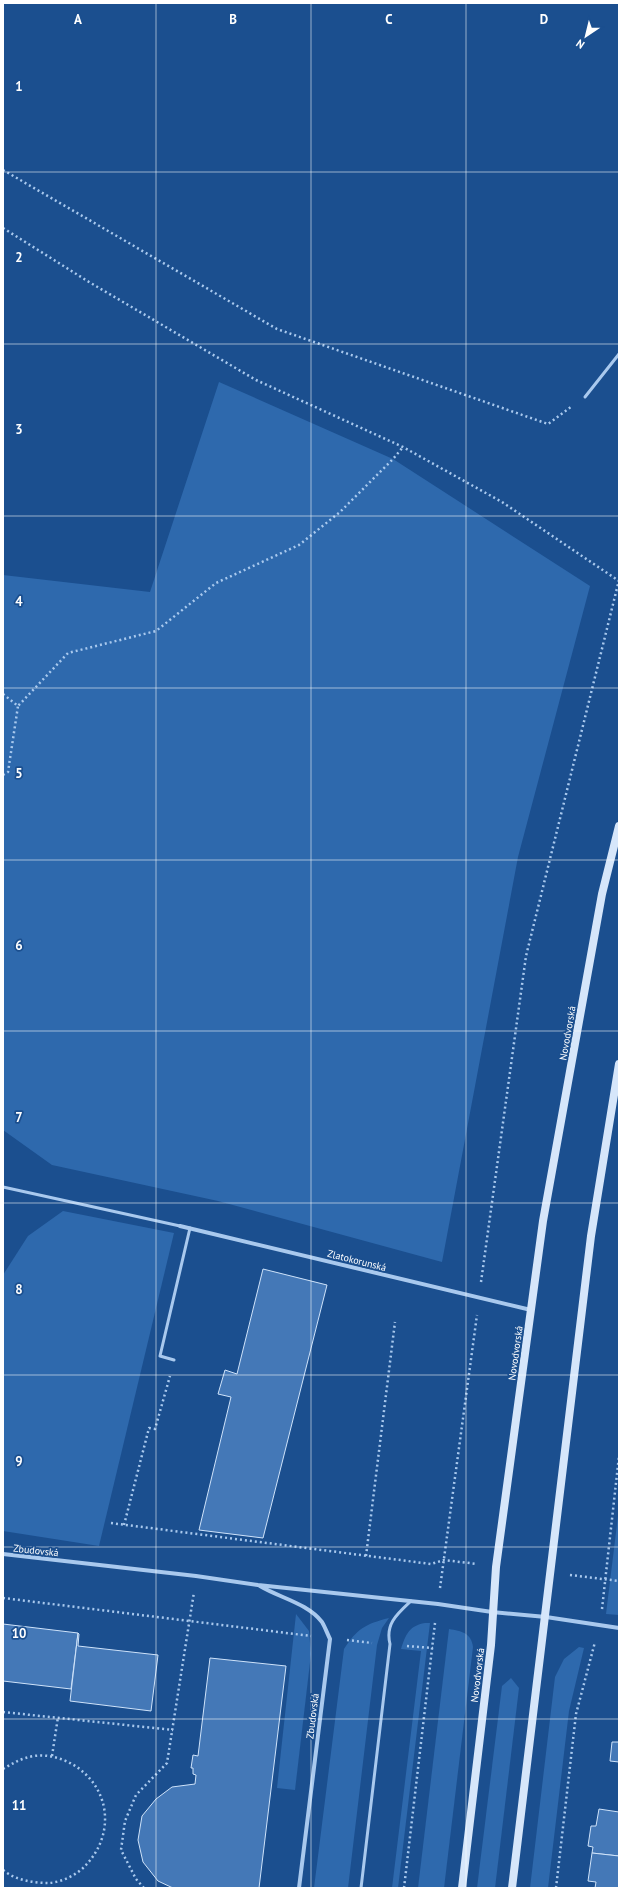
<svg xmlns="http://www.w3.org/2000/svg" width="622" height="1891" font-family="'PT Sans',sans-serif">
<rect width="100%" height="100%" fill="#1b4f8f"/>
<g fill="#2e69ad">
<path d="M219 382 393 459 590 586 518 857 442 1262 218 1201 52 1165 3 1130V575L150 592Z"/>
<path d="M63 1211 174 1233 99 1546 3 1531V1275L28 1236Z"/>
<path d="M619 1508V1615L606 1614Z"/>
<path d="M296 1614 309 1631 311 1654 295 1790 277 1788Z"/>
<path d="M389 1618 382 1628 377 1645 348 1888H314L344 1649C357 1629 365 1624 389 1618Z"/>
<path d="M425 1623H430L398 1888H392L421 1651 401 1649C406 1634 409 1626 425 1623Z"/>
<path d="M449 1629C462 1631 471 1633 473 1647L444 1888H418Z"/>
<path d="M579 1647 584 1648 569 1711 548 1888H530L555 1677 564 1659Z"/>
<path d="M511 1678 519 1688 495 1888H477L502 1686Z"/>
</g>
<g fill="#4478b7" stroke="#cfe3fa">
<path d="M263 1269 327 1285 263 1538 199 1530 231 1397 218 1394 225 1370 237 1374Z"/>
<path d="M3 1624 78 1633 71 1689 3 1681Z"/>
<path d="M78 1633 79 1634 78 1646 158 1655 151 1711 70 1701Z"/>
<path d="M210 1658 286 1666 259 1888H173L158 1881 143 1862 138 1840 142 1816 156 1799 172 1787 195 1784 196 1775 193 1774V1768H191L193 1755 198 1756Z"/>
<path d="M612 1742H619V1762L610 1761Z"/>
<path d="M599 1809 619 1812V1856L592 1853 593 1847 588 1846 591 1826H596Z"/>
<path d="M592 1853 619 1856V1888H595L596 1882 588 1881Z"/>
</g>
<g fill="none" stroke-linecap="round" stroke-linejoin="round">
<g stroke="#a9c9ee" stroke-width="2.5" stroke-dasharray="2 3" stroke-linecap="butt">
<path d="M3 170 277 329 548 424 572 406"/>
<path d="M3 228 89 282 256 380 403 447 502 502 619 581"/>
<path d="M3 694 18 706 68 653 156 631 216 583 299 545 340 512 393 459 403 447"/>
<path d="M3 775 8 772 18 706"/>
<path d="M481 1282 526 956 619 580"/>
<path d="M111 1523 431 1564 444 1560 477 1564"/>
<path d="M124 1525 149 1428 155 1429 170 1376"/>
<path d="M366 1556 395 1322"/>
<path d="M570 1575 619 1581"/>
<path d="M440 1588 477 1315"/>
<path d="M3 1598 311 1636"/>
<path d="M602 1609 619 1456"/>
<path d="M347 1640 372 1643"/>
<path d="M407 1646 433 1648"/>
<path d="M3 1712 173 1730"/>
<path d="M52 1756 58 1717"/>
<path d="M3 1769C13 1763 22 1758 34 1756 47 1754 61 1758 72 1764 110 1786 116 1833 86 1865 77 1875 62 1882 49 1883 33 1883 15 1880 3 1870"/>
<path d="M144 1888 136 1879 121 1850 125 1821 136 1795 167 1763 194 1592"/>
<path d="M404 1888 435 1623"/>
<path d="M556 1888 576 1714 595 1642"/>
</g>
<g stroke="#a9c9ee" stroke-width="3">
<path d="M585 397 619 354"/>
<path d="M3 1187 180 1226"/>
<path d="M174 1360 160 1356 190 1228"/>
<path d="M361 1888 390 1644C385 1624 397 1614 411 1601"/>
</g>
<g stroke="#a9c9ee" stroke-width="4">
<path d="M180 1226 531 1310"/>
<path d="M3 1554 196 1576 258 1585 438 1604 492 1612 546 1617 619 1628"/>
<path d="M260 1586C280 1598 307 1603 322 1622 325 1627 327 1633 330 1639L299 1888"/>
</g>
<g stroke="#d6e6fa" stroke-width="8">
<path d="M462 1888 491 1645 496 1567 543 1221 602 894 619 826"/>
<path d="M512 1888 591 1236 619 1064"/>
</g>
</g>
<path fill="none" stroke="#fff" stroke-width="1" stroke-opacity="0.55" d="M156 3V1888M311 3V1888M466 3V1888M3 172H619M3 344H619M3 516H619M3 688H619M3 860H619M3 1031H619M3 1203H619M3 1375H619M3 1547H619M3 1719H619"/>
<g text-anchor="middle" stroke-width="3.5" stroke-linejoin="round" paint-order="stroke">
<g font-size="10" fill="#fff" stroke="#1b4f8f">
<text transform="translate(567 1033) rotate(-80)" y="4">Novodvorská</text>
<text transform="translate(357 1260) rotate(14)" y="4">Zlatokorunská</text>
<text transform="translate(515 1353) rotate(-82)" y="4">Novodvorská</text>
<text transform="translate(36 1550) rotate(6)" y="4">Zbudovská</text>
<text transform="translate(477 1675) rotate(-83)" y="4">Novodvorská</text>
<text transform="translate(312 1716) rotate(-83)" y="4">Zbudovská</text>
</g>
</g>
<g font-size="13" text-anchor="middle" font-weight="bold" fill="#fff" stroke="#1b4f8f" stroke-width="3.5" stroke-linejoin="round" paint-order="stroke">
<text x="78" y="24">A</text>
<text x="233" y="24">B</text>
<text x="389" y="24">C</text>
<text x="544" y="24">D</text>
<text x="19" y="91">1</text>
<text x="19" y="262">2</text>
<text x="19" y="434">3</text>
<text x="19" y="606">4</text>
<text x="19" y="778">5</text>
<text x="19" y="950">6</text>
<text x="19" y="1122">7</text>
<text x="19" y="1294">8</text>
<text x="19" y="1466">9</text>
<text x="19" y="1638">10</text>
<text x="19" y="1810">11</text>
</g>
<rect width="622" height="1891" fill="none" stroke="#ffffff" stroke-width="8"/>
<g transform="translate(586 36) rotate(215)" stroke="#1b4f8f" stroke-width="3" paint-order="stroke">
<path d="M0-3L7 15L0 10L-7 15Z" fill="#ffffff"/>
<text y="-6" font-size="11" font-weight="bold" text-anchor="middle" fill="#ffffff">N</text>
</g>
</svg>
